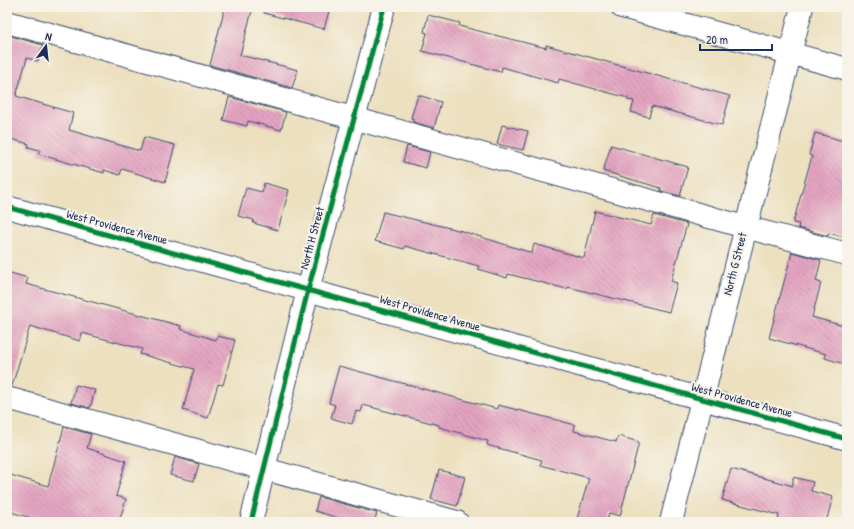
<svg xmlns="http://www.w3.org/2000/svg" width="854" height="529" font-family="'Patrick Hand',sans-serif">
<defs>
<pattern id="building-back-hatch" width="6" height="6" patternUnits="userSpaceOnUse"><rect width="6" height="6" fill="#e4a4c1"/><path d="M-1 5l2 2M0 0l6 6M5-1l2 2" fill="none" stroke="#b886a0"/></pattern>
</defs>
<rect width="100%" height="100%" fill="#f7f3e8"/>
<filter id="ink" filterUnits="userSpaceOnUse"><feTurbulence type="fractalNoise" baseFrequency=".025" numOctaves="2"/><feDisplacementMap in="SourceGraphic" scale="8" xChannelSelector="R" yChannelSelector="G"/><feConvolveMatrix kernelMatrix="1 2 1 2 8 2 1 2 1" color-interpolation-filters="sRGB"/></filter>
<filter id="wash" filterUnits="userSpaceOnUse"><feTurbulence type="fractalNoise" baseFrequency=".012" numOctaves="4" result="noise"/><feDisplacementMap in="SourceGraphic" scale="16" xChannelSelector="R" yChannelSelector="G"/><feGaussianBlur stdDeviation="0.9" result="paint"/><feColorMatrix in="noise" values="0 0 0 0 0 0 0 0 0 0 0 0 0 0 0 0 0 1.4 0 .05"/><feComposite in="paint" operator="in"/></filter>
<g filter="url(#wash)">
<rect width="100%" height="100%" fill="#ece0bf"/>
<g id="blocks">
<g fill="url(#building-back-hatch)">
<path d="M225 7H253L240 55 298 70 292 88 210 65Z"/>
<path d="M264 7H330L324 29 264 13Z"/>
<path d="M428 15 460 23 459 26 546 48V45L730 96 722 125 652 106 649 117 631 112 634 101 627 100 628 98 559 79 558 83 502 67 501 72 422 51 427 33 424 32Z"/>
<path d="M7 35 43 45 38 61 27 58 16 96 73 113 69 130 140 151 144 137 175 145 165 182 122 169 120 175 104 170V173L38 154 40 150 28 147 29 144 7 138Z"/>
<path d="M418 95 441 102 434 128 413 122V119L411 118Z"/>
<path d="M229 97 286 112 281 130 248 121 247 126 223 120Z"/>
<path d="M502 125 528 131 523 150 497 144Z"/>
<path d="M815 133 847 142V238L829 233 828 236 798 228 799 224 793 223 812 156 809 155Z"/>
<path d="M611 145 688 167 680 196 661 191V188L603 171Z"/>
<path d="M407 146 430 152 426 168 403 162Z"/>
<path d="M264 183 289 190 278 230 253 223 254 220 238 216 246 188 262 192Z"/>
<path d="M595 211 651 225 654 215 687 224 671 281 677 283 669 312 568 287 567 289 508 274 507 278 478 269 479 266 405 246 404 249 375 241 383 212 462 231 532 253 534 244 584 258Z"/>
<path d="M792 252 821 260 816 281 821 283 812 317 847 327V353L844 364 825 358 826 354 769 338Z"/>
<path d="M7 272 28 278 26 284 181 326 180 329 216 340 217 336 235 340 223 385 218 384 208 418 183 410 194 369 140 354 142 349 82 333 80 341 30 326 12 386 7 385Z"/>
<path d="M339 366 497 409 498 405 553 419 575 425 574 431 616 442 618 436 639 442 620 516 609 513 607 522H576L589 478 540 465 542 460 487 445 488 441 439 427V425L363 405 361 412 356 411 352 424 331 418 335 405 329 403Z"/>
<path d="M76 385 95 390 90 408 71 403Z"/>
<path d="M64 427 91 434 87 448 126 461 116 496 126 499 119 522H46L7 511V474L48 486Z"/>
<path d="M175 457 199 464 194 481 170 475Z"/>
<path d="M731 469 793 486V477L813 482 811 491 833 497 826 522H789L778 519 779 515 722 500Z"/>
<path d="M439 470 465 477 457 506 431 499Z"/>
<path d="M319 497 377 513 374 522H351L315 511Z"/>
</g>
</g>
</g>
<g filter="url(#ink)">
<use href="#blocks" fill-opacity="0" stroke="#3a4a6d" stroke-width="1"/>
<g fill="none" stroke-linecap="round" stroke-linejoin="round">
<defs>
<g id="minor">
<path d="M622 7 847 69"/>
<path d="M7 22 745 227 847 254"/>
<path d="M7 207 847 439"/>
<path d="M7 398 457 522"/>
<path d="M251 522 308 290 384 7"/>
<path d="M671 522 802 7"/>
</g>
</defs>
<use href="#minor" stroke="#3a4a6d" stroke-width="24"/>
<use href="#minor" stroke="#fff" stroke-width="22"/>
<defs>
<g id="cycleway">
<path d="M7 207 847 439"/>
<path d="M251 522 308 290 384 7"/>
</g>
</defs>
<use href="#cycleway" stroke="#f7f3e8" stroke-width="8"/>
<use href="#cycleway" stroke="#00873e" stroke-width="5"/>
</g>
</g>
<g text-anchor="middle" stroke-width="4" stroke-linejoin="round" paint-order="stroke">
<g font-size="12" fill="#1b2f5e" stroke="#f7f3e8">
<text transform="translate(117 227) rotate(15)" y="4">West Providence Avenue</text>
<text transform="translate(312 238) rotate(-75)" y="4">North H Street</text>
<text transform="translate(735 264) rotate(-76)" y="4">North G Street</text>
<text transform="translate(430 313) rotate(16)" y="4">West Providence Avenue</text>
<text transform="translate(742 400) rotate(15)" y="4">West Providence Avenue</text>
</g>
</g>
<rect width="854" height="529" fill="none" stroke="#f7f3e8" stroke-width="24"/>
<g transform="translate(46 46) rotate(15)" stroke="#f7f3e8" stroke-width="3" paint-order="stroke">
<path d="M0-3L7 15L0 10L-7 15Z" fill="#1b2f5e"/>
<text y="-6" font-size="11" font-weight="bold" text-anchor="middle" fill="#1b2f5e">N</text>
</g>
<path d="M700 44v6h72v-6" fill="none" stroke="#1b2f5e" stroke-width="2"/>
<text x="706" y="44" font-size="12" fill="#1b2f5e" stroke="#f7f3e8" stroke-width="3" paint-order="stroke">20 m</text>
</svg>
